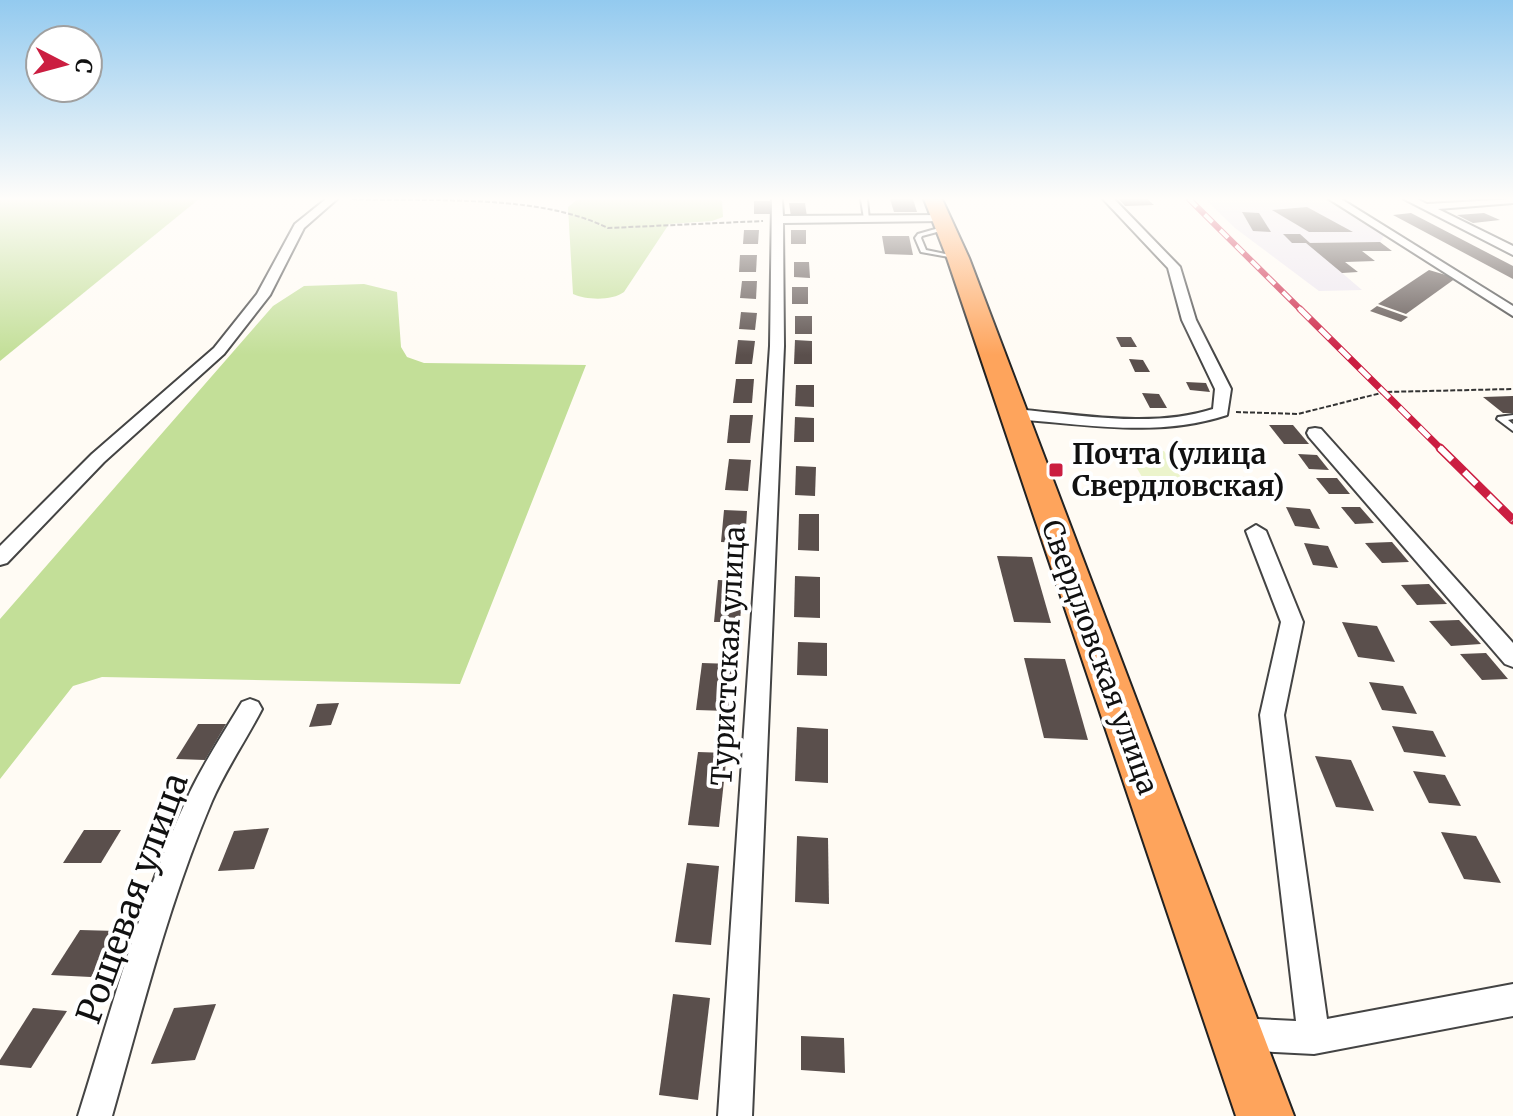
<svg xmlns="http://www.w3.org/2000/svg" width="1513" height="1116" font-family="Merriweather,serif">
<rect width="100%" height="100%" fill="#fffbf4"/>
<path fill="#ece5ef" d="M1205 199H1331L1386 233 1380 242 1307 243 1362 290 1319 291 1235 228Z"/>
<g fill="#c3df98">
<path d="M0 199H199L0 361Z"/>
<path d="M578 199H719L722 201 723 217 712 221 669 224 624 292C612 301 586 300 573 294L568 207Z"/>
<path d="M364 284 397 292 401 347 407 357 424 363 586 365 460 684 102 677 73 686 0 779V619L273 306 304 286Z"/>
</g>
<path fill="#ecf4cc" d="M1127 451H1164L1193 496H1153Z"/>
<g fill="#5a4f4c">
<path d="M890 199H913L917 212H894Z"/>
<path d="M1119 199H1147L1154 205 1125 206Z"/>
<rect x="754" y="201" width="16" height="13"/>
<path d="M789 203H805L807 217H791Z"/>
<path d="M1307 207 1353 232H1309L1272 210Z"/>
<path d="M1242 212 1259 213 1271 232 1253 231Z"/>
<path d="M1411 213 1513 266V279L1393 215Z"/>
<path d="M1484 213 1500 220 1473 223 1457 215Z"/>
<path d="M744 230H759L758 244H743Z"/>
<rect x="791" y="230" width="15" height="14"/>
<path d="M1283 234H1300L1310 243H1292Z"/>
<path d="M882 236H909L913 255 885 254Z"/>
<path d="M1380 242 1392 251H1362L1375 261 1345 262 1358 272 1342 273 1306 243Z"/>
<path d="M740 255H757L756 272H739Z"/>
<path d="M794 262H809L810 278 794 277Z"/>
<path d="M1429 270 1456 278 1406 314 1378 304Z"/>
<path d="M742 281H757L756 299 740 298Z"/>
<rect x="792" y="287" width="16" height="17"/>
<path d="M1377 306 1408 317 1401 322 1370 311Z"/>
<path d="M741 312 757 313 755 330 739 329Z"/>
<rect x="795" y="316" width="17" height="18"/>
<path d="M1116 337H1131L1137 347H1121Z"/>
<path d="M738 340 755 341 752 364H735Z"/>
<path d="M795 340 812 341V364H794Z"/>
<path d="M1129 359 1143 360 1150 372H1135Z"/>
<path d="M736 379H754L752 403H733Z"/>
<path d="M1186 382 1206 383 1210 392 1190 390Z"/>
<path d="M796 385H814V407L795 406Z"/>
<path d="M1142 393 1159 394 1167 408H1150Z"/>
<path d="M1513 396V413H1503L1483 397Z"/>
<path d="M730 415H753L750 443H727Z"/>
<path d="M795 417 814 418V442H794Z"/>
<path d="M1269 425H1293L1309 444H1284Z"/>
<path d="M1298 454 1317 455 1329 470 1309 469Z"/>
<path d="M729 459 751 460 748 491 725 490Z"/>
<path d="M796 466 816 467 815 496 795 495Z"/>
<path d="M1316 478H1337L1350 494H1329Z"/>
<path d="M1286 507 1310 509 1320 529 1295 526Z"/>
<path d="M1341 507H1360L1374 523 1355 524Z"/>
<path d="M724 510 747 511 745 543 721 542Z"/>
<path d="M799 514H819V551L798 550Z"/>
<path d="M1392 542 1409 562 1382 563 1365 543Z"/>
<path d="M1304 543 1328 546 1338 568 1313 565Z"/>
<path d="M997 556 1032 557 1051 623 1014 622Z"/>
<path d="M795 576 820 577V618L794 617Z"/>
<path d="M718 580 743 581 740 622H714Z"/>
<path d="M1429 584 1447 604 1417 605 1401 585Z"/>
<path d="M1459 620 1481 644 1451 646 1429 621Z"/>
<path d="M1342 622 1377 626 1395 662 1358 657Z"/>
<path d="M798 642 827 643V676L797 675Z"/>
<path d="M1486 653 1508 679 1482 680 1460 654Z"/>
<path d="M1024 658 1065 659 1088 740 1044 738Z"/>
<path d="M702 663 733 664 728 711 696 710Z"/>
<path d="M1369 682 1403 686 1417 714 1382 710Z"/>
<path d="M339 703 331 725 309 727 317 704Z"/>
<path d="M198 724H226L205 760 176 759Z"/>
<path d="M1392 726 1433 731 1446 757 1404 752Z"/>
<path d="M797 727 828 729V783L795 781Z"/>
<path d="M698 752 727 753 719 827 688 825Z"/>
<path d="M1315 756 1351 760 1374 811 1336 807Z"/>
<path d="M1413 771 1445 775 1461 806 1429 803Z"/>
<path d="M269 828 254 869 218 871 234 831Z"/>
<path d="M84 830H121L101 863H63Z"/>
<path d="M1441 832 1476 836 1501 883 1464 879Z"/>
<path d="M797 836 828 838 829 904 795 902Z"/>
<path d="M687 863 719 866 711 945 675 942Z"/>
<path d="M80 930 117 931 91 977 51 975Z"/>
<path d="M673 994 710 998 698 1100 659 1095Z"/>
<path d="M216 1004 195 1060 151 1064 174 1008Z"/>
<path d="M33 1008 67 1011 31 1068 0 1065V1060Z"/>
<path d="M801 1036 844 1038 845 1073 801 1070Z"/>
</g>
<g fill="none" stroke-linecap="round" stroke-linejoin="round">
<defs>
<g id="service">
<path d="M861 199H867L869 220 864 219Z"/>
<path d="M946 226 948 227V229L922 236 921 238 926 250 960 257V259L921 252 915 238 918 234Z"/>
<path d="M1513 415V419L1508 420 1513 424V431L1497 419 1498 417Z"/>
</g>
<g id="minor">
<path d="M326 199H337L304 228 270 295 224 354 104 462 7 563 0 565V546L92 454 214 348 257 294 295 224Z"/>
<path d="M772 199H782L783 216 942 215 948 218 942 221 783 223 784 346 752 1116H718L770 346Z"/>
<path d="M1103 199H1114L1180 267 1196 320 1231 389 1227 415C1158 438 1085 424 1014 419L1006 414 1014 409C1078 414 1151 429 1213 409L1215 389 1182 320 1168 268Z"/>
<path d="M1329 199H1341L1513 306V316Z"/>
<path d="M1404 199H1417L1427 204 1513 199V203L1438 209 1513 246V255Z"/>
<path d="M1315 428 1321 429 1513 643V667L1505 664 1309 437 1307 433 1309 429Z"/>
<path d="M1256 525 1266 531 1303 622 1284 715 1327 1019 1513 984V1016L1314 1054 1237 1050 1226 1045 1221 1034 1226 1023 1237 1018 1296 1021 1260 715 1281 622 1246 531Z"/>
<path d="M250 699 258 702 262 709C246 740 226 769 212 801 169 902 142 1010 112 1116H78C112 1008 142 895 190 792 205 761 224 732 242 702Z"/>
</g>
<path id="trunk" d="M924 199H942L969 258 1294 1116H1236L947 258Z"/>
</defs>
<use href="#service" stroke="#444" stroke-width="4"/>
<use href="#minor" stroke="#444" stroke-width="4"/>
<use href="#trunk" stroke="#222" stroke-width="4"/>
<g stroke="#333" stroke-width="2" stroke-dasharray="5 2" stroke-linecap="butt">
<path d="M352 199C432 202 536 193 608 228L763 221"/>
<path d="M1236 412 1298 414 1385 392 1513 389"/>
</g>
<use href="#service" fill="#fff" fill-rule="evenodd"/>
<use href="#minor" fill="#fff" fill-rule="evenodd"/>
<use href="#trunk" fill="#fea45c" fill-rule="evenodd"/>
<defs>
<path id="rail-far2" d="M1189 199 1302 311"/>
<path id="rail-far1" d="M1300 309 1442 450"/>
<path id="rail" d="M1440 448 1513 520"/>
</defs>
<use href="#rail-far2" stroke="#cb1e41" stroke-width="6"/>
<use href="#rail-far1" stroke="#cb1e41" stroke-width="7"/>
<use href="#rail" stroke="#cb1e41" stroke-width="9"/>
<use href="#rail-far2" stroke="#fff" stroke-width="4" stroke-dasharray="11" stroke-linecap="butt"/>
<use href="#rail-far1" stroke="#fff" stroke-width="5" stroke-dasharray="14" stroke-linecap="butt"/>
<use href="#rail" stroke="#fff" stroke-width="6" stroke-dasharray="17" stroke-linecap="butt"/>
</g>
<linearGradient id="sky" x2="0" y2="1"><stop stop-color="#93caef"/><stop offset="0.56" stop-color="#fffdfa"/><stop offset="1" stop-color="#fffdfa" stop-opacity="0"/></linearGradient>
<rect width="1513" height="355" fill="url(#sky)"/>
<rect fill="#cb1e41" stroke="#fff" stroke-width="3" x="1048" y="462" width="16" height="16" rx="4"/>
<g text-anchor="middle" stroke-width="8" stroke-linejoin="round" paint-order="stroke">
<g font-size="28" font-weight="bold" fill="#111" stroke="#fff" text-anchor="start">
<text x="1072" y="464">Почта (улица<tspan x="1072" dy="32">Свердловская)</tspan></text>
</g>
<g font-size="28" fill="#111" stroke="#fff">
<text transform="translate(728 656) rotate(-87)" y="10">Туристская улица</text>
<text transform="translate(1100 657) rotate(70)" y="10">Свердловская улица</text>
</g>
<g font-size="34" fill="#111" stroke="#fff">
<text transform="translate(132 898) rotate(-70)" y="12">Рощевая улица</text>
</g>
</g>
<g transform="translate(64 64) rotate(96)"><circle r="38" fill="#ffffff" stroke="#a0a0a0" stroke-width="2"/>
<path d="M0-6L14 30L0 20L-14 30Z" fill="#cb1e41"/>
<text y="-12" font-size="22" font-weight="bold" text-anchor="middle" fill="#111111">С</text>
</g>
</svg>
